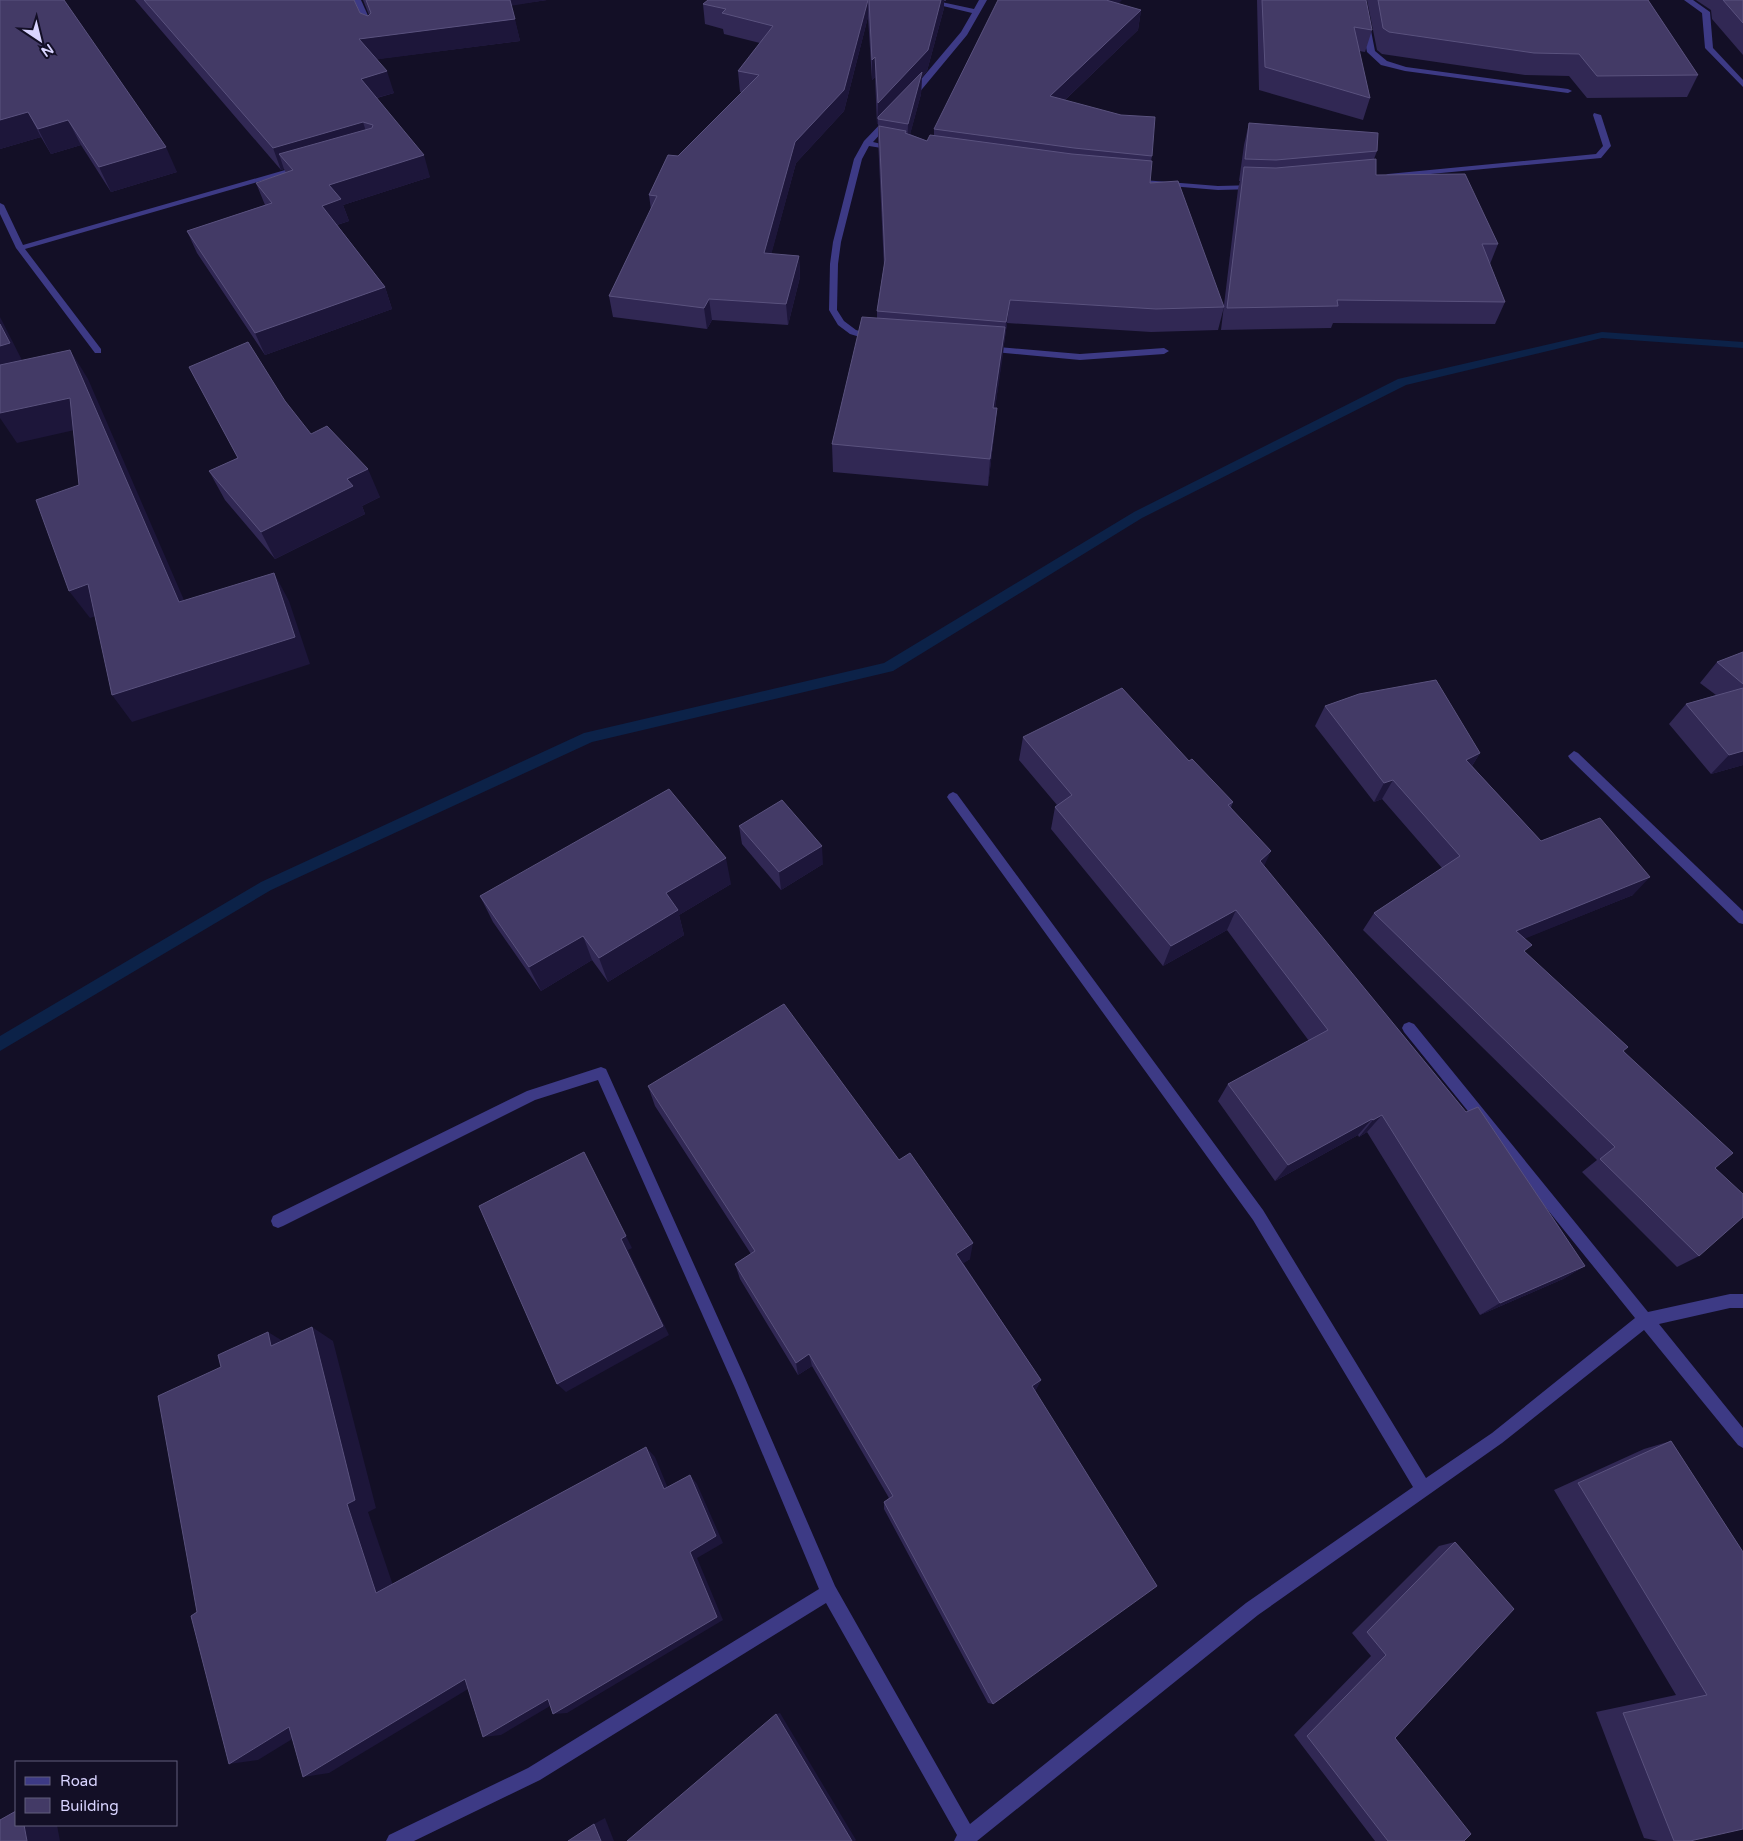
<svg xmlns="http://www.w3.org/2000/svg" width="1743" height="1841" font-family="'Varela Round',sans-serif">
<rect width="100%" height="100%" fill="#130f26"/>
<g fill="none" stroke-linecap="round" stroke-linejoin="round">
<path fill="#0c2248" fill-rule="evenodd" d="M1602 332 1743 342V348L1602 338 1406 385 1142 518 893 671 592 742 271 890 0 1051V1036L261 882 584 733 884 663 1134 512 1398 379Z"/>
<g fill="#3d3a85" fill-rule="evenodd">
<path d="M353 0H361L374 29 373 31 366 29Z"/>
<path d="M918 0H932L974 9 979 0H987L967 35 913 100H907V96L961 32 972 13Z"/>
<path d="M1357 0H1365L1375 51 1387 61 1406 67 1568 89 1572 91 1568 93 1405 71 1381 65 1367 52Z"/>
<path d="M1684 0H1693L1710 12 1713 48 1743 80V87L1705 48 1702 13Z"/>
<path d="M1594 113 1601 115 1611 146 1601 158 1388 178 1384 176 1388 174 1596 154 1603 146 1593 115Z"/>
<path d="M886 118 893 120 873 142 898 148 894 150 869 146 862 159 841 242 838 264 837 310 844 321 856 330 876 336V340L873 341 850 334 838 325 829 310 830 264 833 242 854 159 864 141Z"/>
<path d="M299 166 306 168 25 249 101 349V353H95L16 248 0 214V203L4 205 23 245Z"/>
<path d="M1131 179 1218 186 1256 185 1260 187 1256 189 1218 190 1134 183 1130 181Z"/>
<path d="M987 346 1080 354 1164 348 1169 351 1164 354 1080 360 984 351 982 349Z"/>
<path d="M1574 751 1578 753 1743 911V924L1739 923 1570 759 1568 756Z"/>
<path d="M953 792 957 794 1263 1210 1426 1478 1492 1433 1635 1318 1404 1032 1402 1028 1404 1024 1409 1022 1414 1024 1648 1312 1730 1294H1743V1308H1730L1659 1324 1743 1428V1448L1738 1445 1644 1330 1502 1443 1258 1615 977 1841H954L957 1835 826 1603 540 1780 414 1841H386L389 1835 528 1768 819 1589 735 1388 598 1080 535 1100 283 1226 278 1228 273 1226 271 1221 273 1216 527 1091 601 1067 606 1069 745 1378 835 1586 970 1824 1246 1603 1413 1487 1253 1220 949 800 947 797 949 794Z"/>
</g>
</g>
<g fill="#312854">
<path d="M0 0 177 172 111 192 81 145 51 154 41 137 0 149Z"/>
<path d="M135 0H354L360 13 368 16 369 15 363 0H547L511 5 520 41 377 59 394 93 377 98 430 177 343 205 349 221 337 225 385 287 392 309 265 355 197 253 187 231 265 205 256 183 286 173 284 169 281 170Z"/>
<path d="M708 0H946V1H944V8L927 71 922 77 921 94 910 134 927 141 934 135V129L1118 4 1141 10 1138 30 1065 100 1152 156 1151 161 1150 183 1224 307 1218 330 1151 332 1007 323 995 408H997L994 436 988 486 833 472 832 444 877 318V311L884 266 878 139V123L877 124 875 77 872 80 868 17 844 111 796 163 771 254 799 256 800 277 788 325 712 320 707 329 613 317 609 296 651 210 649 195 678 156 742 92H740L738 71 760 43 724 34 723 29 705 24 703 4Z"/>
<path d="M1257 0H1366L1372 30 1365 52 1359 51 1370 98 1363 120 1259 90Z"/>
<path d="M1367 0H1648L1698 75 1687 97 1587 98 1569 76 1525 75 1382 54 1377 50Z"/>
<path d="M1696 0H1743V55L1712 19 1711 10Z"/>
<path d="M1249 123 1377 151 1374 159 1376 175 1498 244 1490 264 1505 302 1495 324 1333 323 1331 328 1221 330 1238 189 1240 181H1239L1244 145Z"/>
<path d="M189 367 311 434 380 497 362 506 365 514 275 559 225 500 209 471 238 458Z"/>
<path d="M1743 652V765L1711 774 1669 724 1686 704 1716 695 1700 683 1717 662Z"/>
<path d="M1325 706 1480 753 1472 766 1541 841 1633 895 1525 938V952L1624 1051 1715 1168 1699 1256 1677 1267 1582 1172 1597 1160 1363 930 1374 913 1442 868 1382 799 1374 802 1315 726Z"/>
<path d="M1023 737 1189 761 1233 802 1231 807 1264 866 1585 1266 1563 1279 1480 1315 1367 1132 1359 1137 1358 1135 1275 1181 1218 1101 1228 1084 1309 1041 1227 930 1163 966 1051 829 1055 807 1057 805 1019 760Z"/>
<path d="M739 826 823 864 781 890 742 844Z"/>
<path d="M731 884 679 915 684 935 608 982 592 960 541 991 493 922 480 896Z"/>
<path d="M648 1086 970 1259 963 1263 1041 1380 1035 1391 993 1704 988 1703 884 1509V1502L889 1498 812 1366 798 1375 740 1279 735 1264 751 1254 655 1106Z"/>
<path d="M1671 1441 1743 1552 1690 1841H1658L1644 1838 1596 1712 1676 1695 1554 1490 1644 1449Z"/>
<path d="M1455 1542 1395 1738 1464 1841H1375L1294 1735 1371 1656 1352 1633 1439 1546Z"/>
</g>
<g fill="#1d163a">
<path d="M509 0H547L510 6Z"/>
<path d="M868 0V17L844 111 796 163 766 274 764 253 795 142Z"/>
<path d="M941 0H944V8L927 71 922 77 921 94 907 146 908 124 878 117V123L877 124 878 103Z"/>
<path d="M1105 0H1122L1102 20Z"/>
<path d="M1141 10 1138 30 1047 117 1050 96Z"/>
<path d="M515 19 520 41 365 61 359 39Z"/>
<path d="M875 57V77L872 80V60Z"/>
<path d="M387 71 394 93 368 100 361 79Z"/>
<path d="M28 112 41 137 0 149V120Z"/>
<path d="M68 120 81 145 51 154 38 129Z"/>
<path d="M363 122 370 144 279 154 284 169 281 170 273 148Z"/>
<path d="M166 147 177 172 111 192 99 167Z"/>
<path d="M424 155 430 177 343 205 349 221 330 227 322 206 329 185Z"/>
<path d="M799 256 800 277 788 325 786 304Z"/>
<path d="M385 287 392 309 265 355 255 333Z"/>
<path d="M709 299 712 320 707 329 704 308Z"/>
<path d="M1010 300 1007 323 1004 345 1006 322Z"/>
<path d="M0 317 26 368 0 377Z"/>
<path d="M1005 327 1003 355 991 435 993 408Z"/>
<path d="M70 350 88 379 197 630 179 602Z"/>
<path d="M70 398 88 427 17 443 0 418V413Z"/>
<path d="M997 408 994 436 988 486 990 459Z"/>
<path d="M368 469 380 497 362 506 365 514 275 559 261 532 347 479Z"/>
<path d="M274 573 289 601 310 664 132 722 112 695Z"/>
<path d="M88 584 108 612 90 618 69 591Z"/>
<path d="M1743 751V765L1711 774 1729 755Z"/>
<path d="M1480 753 1468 772 1466 760Z"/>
<path d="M1393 780 1382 799 1374 802 1384 783Z"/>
<path d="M822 846 823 864 781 890 779 872Z"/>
<path d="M1271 851 1261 873 1260 861Z"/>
<path d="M726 858 731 884 679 915 684 935 608 982 599 958 666 893Z"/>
<path d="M1650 877 1633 895 1502 948 1516 931Z"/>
<path d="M1236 910 1227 930 1163 966 1171 946Z"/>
<path d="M583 936 592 960 541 991 529 967Z"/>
<path d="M1382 1115 1367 1132 1359 1137 1373 1120Z"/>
<path d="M1372 1119 1358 1135 1275 1181 1288 1165Z"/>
<path d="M584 1152 632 1248 628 1250 669 1335 566 1392 557 1384 621 1239Z"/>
<path d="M973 1243 970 1259 953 1270 956 1254Z"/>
<path d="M1585 1266 1563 1279 1480 1315 1500 1303Z"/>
<path d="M312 1327 333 1341 376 1508 368 1512 397 1597 376 1593 347 1504Z"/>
<path d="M268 1332 291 1346H271Z"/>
<path d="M809 1354 812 1366 798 1375 796 1363Z"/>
<path d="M1041 1380 1035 1392 1032 1386Z"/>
<path d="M646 1447 655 1457 672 1498 664 1489Z"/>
<path d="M690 1475 697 1484 723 1543 697 1558 723 1620 567 1713 553 1714 690 1552Z"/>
<path d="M465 1679 483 1680 329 1773 303 1777Z"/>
<path d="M548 1699H562L501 1735 483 1737Z"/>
<path d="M780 1713 856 1840 855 1841H852L776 1714Z"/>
<path d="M315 1725 258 1760 229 1764 289 1727Z"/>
<path d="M605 1818 614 1841H601L594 1824Z"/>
<path d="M24 1825H57L60 1841H27Z"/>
</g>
<g fill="#433a66" stroke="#5a527e">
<path d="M0 0H64L166 147 99 167 68 120 38 129 28 112 0 120Z"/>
<path d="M144 0H354L360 13 368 16 371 13 366 0H510L515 19 359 39 387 71 361 79 424 155 329 185 341 199 322 206 385 287 255 333 187 231 272 203 256 183 293 170 279 154 372 128 373 125 363 122 273 148Z"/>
<path d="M708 0H868L844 90 795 142 764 253 799 256 786 304 709 299 704 308 609 296 657 196 649 195 668 155 678 156 759 75 738 71 773 26 722 13 726 9 703 4Z"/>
<path d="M869 0H941L928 50 878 103 875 57 872 60Z"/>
<path d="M998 0H1106L1141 10 1050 96 1121 115 1155 117 1152 156 1074 148 934 129Z"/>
<path d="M1262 0H1366L1372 30 1354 27 1370 98 1265 67Z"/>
<path d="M1378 0H1648L1698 75 1597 76 1579 54 1534 53 1389 32 1383 28Z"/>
<path d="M1723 0H1743V23Z"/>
<path d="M922 72 908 124 878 119V117Z"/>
<path d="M1249 123 1378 133 1377 151 1276 160 1245 159Z"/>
<path d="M879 126 906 131 905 133 927 141 930 135 1072 154 1152 161 1150 183 1178 181 1224 307 1156 309 1010 300 1006 322 877 311 885 260Z"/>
<path d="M1376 159V175L1465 174 1498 244H1482L1505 302 1337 300 1338 306 1227 308 1244 167 1276 168Z"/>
<path d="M862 317 1005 327 993 408H997L990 459 832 444Z"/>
<path d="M0 324 10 343 0 346Z"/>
<path d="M248 342 285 401 311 434 327 426 368 469 347 479 353 486 261 532 209 471 238 458 189 367Z"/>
<path d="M70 350 179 602 274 573 295 637 112 695 88 584 69 591 36 500 79 485 70 398 0 413V365Z"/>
<path d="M1743 652V684L1717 662Z"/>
<path d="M1436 680 1480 753 1466 760 1541 841 1600 818 1650 877 1516 931 1532 945 1524 951 1628 1047 1623 1051 1733 1153 1715 1168 1743 1194V1217L1699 1256 1600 1159 1615 1147 1374 913 1460 856 1393 780 1384 783 1325 706 1359 694Z"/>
<path d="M1122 688 1189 761 1192 759 1233 802 1228 805 1271 851 1260 861 1466 1112 1478 1107 1585 1266 1500 1303 1382 1115 1373 1120 1372 1119 1288 1165 1228 1084 1328 1030 1236 910 1171 946 1055 807 1072 795 1023 737Z"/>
<path d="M1743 688V751L1729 755 1686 704Z"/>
<path d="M669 789 726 858 666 893 678 910 599 958 583 936 529 967 480 896Z"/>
<path d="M782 800 822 846 779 872 739 826Z"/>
<path d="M784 1004 899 1160 910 1153 973 1243 956 1254 1041 1380 1032 1386 1157 1586 993 1704 884 1502 893 1496 809 1354 796 1363 735 1264 755 1251 648 1086Z"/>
<path d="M584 1152 626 1236 621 1239 663 1326 557 1384 479 1206Z"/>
<path d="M312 1327 355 1500 347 1504 376 1593 646 1447 664 1489 690 1475 716 1536 690 1552 717 1617 553 1714 548 1699 483 1737 465 1679 303 1777 289 1727 229 1764 191 1616 197 1612 158 1396 221 1367 218 1355 268 1332 271 1346Z"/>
<path d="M1671 1441 1743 1552V1829L1690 1841H1674L1623 1713 1707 1695 1578 1483Z"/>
<path d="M1455 1542 1514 1609 1395 1738 1471 1834 1464 1841H1388L1307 1736 1386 1655 1367 1632Z"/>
<path d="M776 1714 852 1841H627Z"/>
<path d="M16 1811V1825H24L27 1841H0V1820Z"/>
<path d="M594 1824 601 1841H568Z"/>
</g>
<rect x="15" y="1761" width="162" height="65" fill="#130f26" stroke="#625e7d"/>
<rect x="25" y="1777" width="25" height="8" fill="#3d3a85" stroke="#625e7d"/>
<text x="60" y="1786" font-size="15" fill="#d9d4ff">Road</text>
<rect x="25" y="1798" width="25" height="15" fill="#433a66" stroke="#625e7d"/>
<text x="60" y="1811" font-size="15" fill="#d9d4ff">Building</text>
<g transform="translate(40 40) rotate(145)" stroke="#130f26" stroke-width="4" paint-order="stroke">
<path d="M0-4L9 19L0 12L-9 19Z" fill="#d9d4ff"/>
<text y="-8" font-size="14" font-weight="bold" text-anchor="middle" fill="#d9d4ff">N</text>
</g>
</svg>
